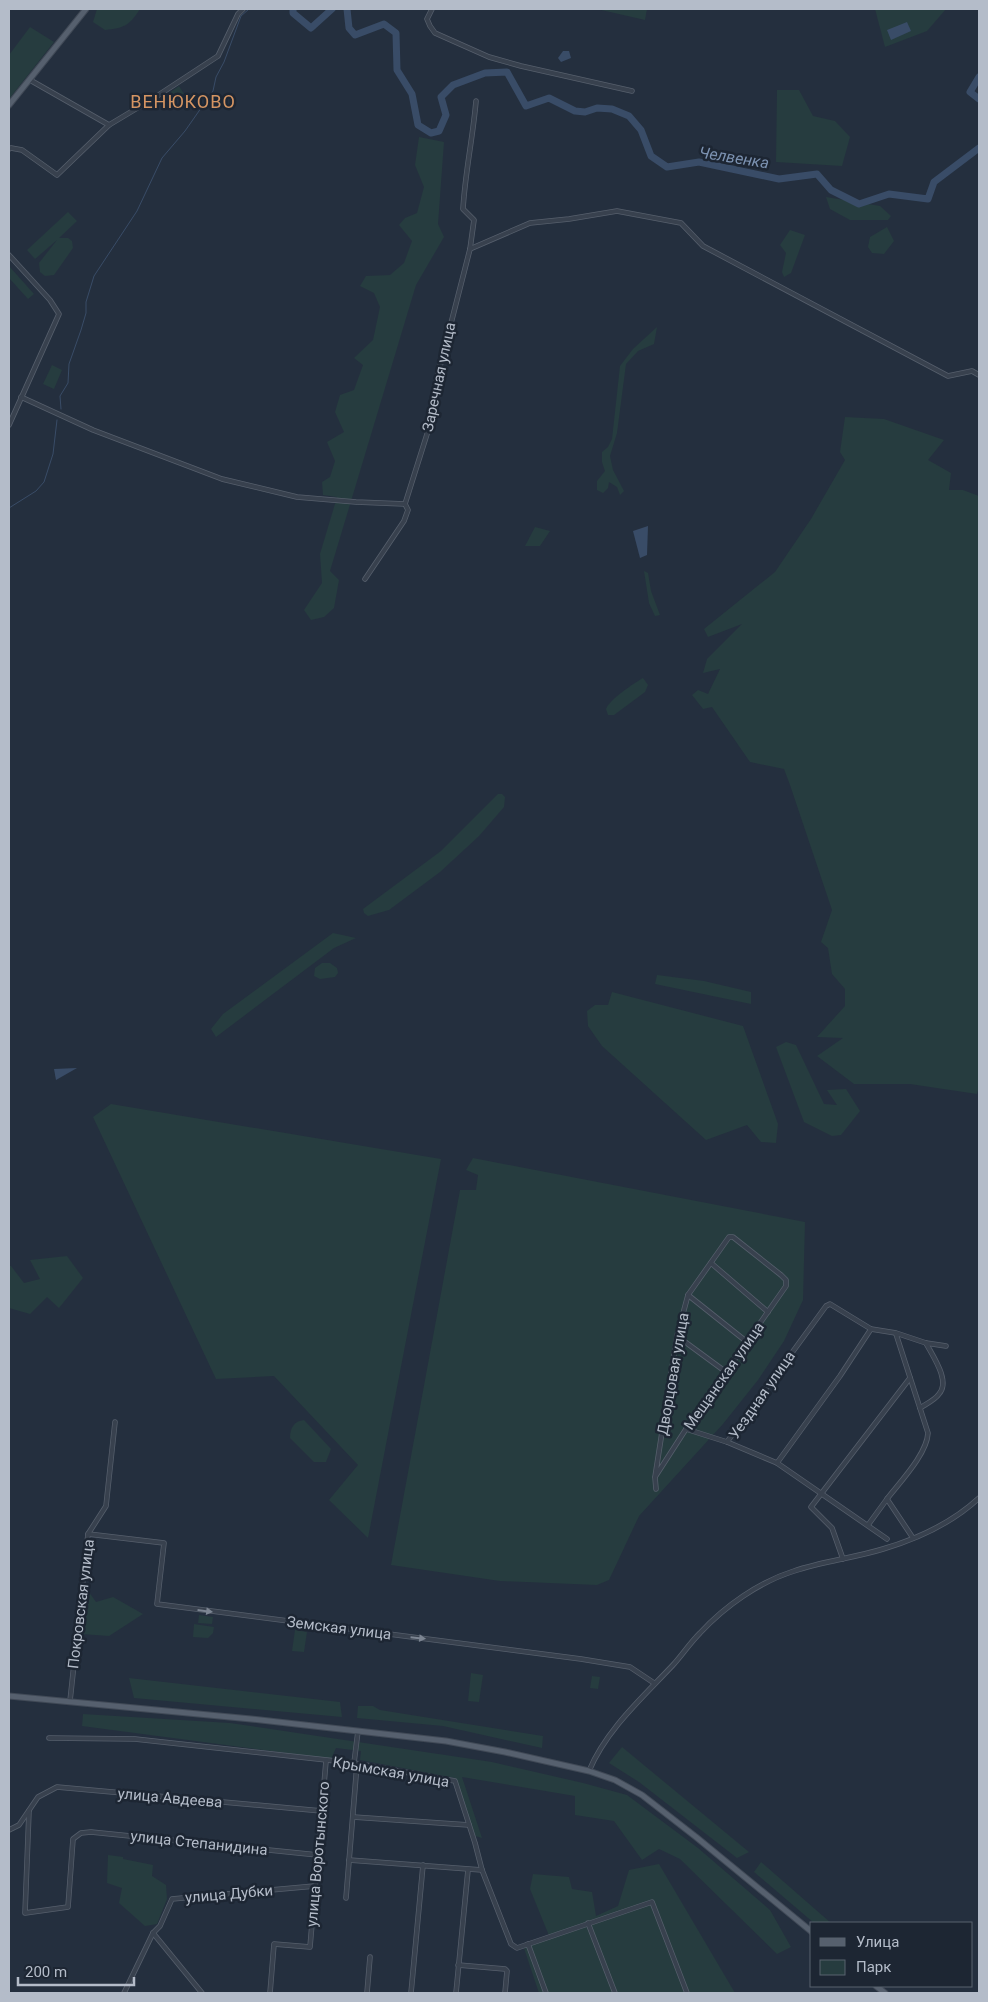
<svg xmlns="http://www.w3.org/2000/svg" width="988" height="2002" font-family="Roboto,sans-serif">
<rect width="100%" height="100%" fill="#242f3e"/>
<g fill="#263c3f">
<path d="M97 9H140C129 26 124 28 105 30L93 22Z"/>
<path d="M597 9H647L645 20Z"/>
<path d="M875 9H946L927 31 885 47Z"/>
<path d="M30 27 54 42 9 99V55Z"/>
<path d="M179 86 184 94 170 103 165 96Z"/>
<path d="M777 90H799L813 116 835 121 850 137 842 166 776 162Z"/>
<path d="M419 137 444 142 438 224 444 237 416 285 330 571 339 580 334 608 324 617 311 620 304 610 322 583 320 554 337 497 323 495 322 482 330 477 335 461 327 442 344 432 335 412 340 395 354 390 363 365 354 358 373 340 380 307 374 293 360 286 366 276 390 275 404 263 412 241 399 225 405 218 417 213 424 187 415 165Z"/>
<path d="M826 197 880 206 891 216 888 220H850L830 209Z"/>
<path d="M68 212 77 221 59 238H68L72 241 73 248 54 275 45 276 40 272 39 263 57 240 35 259 27 250Z"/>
<path d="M887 227 894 241 884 254 872 253 868 247 870 237Z"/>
<path d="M790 230 805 235 791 273 784 277 782 272 786 253 780 245Z"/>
<path d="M9 266 34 294 28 299 9 278Z"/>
<path d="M657 327 654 344 638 351 626 364 617 433 610 456 613 470 624 491 620 495 617 487 609 482 608 488 603 493 597 490V481L605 471 602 462V452L608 447 612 439 620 366 633 349Z"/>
<path d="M52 365 62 370 54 389 43 384Z"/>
<path d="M845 417 884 419 944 440 928 460 951 473 949 490H963L979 496V1087L977 1094 910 1084H854L817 1056 843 1038 817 1037 845 1006V989L832 974 828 948 821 942 832 910 790 785 784 769 750 762 712 707 703 709 692 695 698 690 708 694 720 669 703 673 707 659 742 624 708 637 704 629 775 572 811 519 845 460 840 452Z"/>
<path d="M535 527 550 531 540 546H525Z"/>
<path d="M644 571 648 573 651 591 660 615 655 616 649 603Z"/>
<path d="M643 678 648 685 645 692 614 715H608L606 709C609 700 634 683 643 678Z"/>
<path d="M498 794H502L505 797 504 807 479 836 440 872 389 910 368 916 364 913 363 909 441 851Z"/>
<path d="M333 933 356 938 334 948 216 1037 211 1029 223 1014Z"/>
<path d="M322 963H330L337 968 338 973 335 977 320 979 314 976 315 968Z"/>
<path d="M657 975 704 981 751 992V1004L655 984Z"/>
<path d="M612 992 743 1026 778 1124 776 1143 761 1142 747 1125 706 1140 602 1046 588 1026 587 1011 595 1005H608Z"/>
<path d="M786 1042 796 1045 824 1104 837 1105 827 1090 846 1089 860 1111 841 1135 832 1136 804 1122 776 1047Z"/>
<path d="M111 1104 441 1159 368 1538 329 1500 358 1465 274 1376 216 1379 93 1117Z"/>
<path d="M473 1158 805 1222 803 1300 784 1341 758 1380 723 1424 639 1516 609 1580 597 1585 500 1581 391 1565 460 1190H476L478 1175 466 1170Z"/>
<path d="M67 1256 83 1278 59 1308 47 1297 30 1314 9 1308V1266H11L24 1283 40 1279 30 1260Z"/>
<path d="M304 1420 331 1449 326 1462H314L290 1438C290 1428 294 1421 304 1420Z"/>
<path d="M86 1588 96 1602 113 1597 143 1614 109 1636 81 1634Z"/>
<path d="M199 1615 213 1617 212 1624 198 1623Z"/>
<path d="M194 1624 214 1627 213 1633 208 1638 193 1637Z"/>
<path d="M295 1630 307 1632 304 1652 292 1651Z"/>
<path d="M471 1673 483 1675 479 1702 468 1701Z"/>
<path d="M592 1676 600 1677 598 1689 590 1688Z"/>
<path d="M129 1678 340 1702 342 1717 134 1698Z"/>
<path d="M358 1706H373L380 1710 543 1736 542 1748 443 1726 357 1718Z"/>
<path d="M83 1714 230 1723 492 1762 583 1783 627 1795 698 1848 770 1910 791 1947 777 1954 680 1859 659 1849 642 1860 614 1821 575 1815V1796L462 1777 482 1838 475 1836 455 1778 360 1760 361 1751 336 1748 331 1759 82 1726Z"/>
<path d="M622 1747 749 1852 737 1858 639 1782 609 1763Z"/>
<path d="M108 1855 123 1857V1859L153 1865 152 1876 166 1885 167 1899 157 1924 145 1926 119 1903 122 1888 107 1883Z"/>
<path d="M761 1862 831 1923H814L754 1872Z"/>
<path d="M659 1864 735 1993H539L524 1948 550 1938 530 1889 533 1874 569 1877 572 1889 592 1892 596 1916 618 1906 629 1870Z"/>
</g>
<g fill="#394c67">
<path d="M907 22 911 31 891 40 887 30Z"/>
<path d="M563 51H569L571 58 561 62 558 58Z"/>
<path d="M648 526 647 555 640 558 633 531Z"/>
<path d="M77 1068 56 1080 54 1069Z"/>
</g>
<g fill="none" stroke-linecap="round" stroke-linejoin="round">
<g stroke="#394c67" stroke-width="1">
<path d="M977 149 976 150 979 152"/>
<path d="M61 409 60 396 68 383 69 364 81 330 86 313V302L94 276 137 211 162 158 185 131 213 91 216 77 224 62 241 16 249 9"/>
<path d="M9 508 36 491 44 482 53 454 57 420"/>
</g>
<g stroke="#394c67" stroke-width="7">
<path d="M293 9V13L311 28 332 9"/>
<path d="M347 9 349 28 355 35 384 24 396 33 397 70 412 94 418 125 431 133 439 131 446 115 441 97 453 85 485 73 507 72 526 106 549 98 575 111 585 112 597 108 612 109 629 116 641 130 651 156 667 167 699 162 779 179 817 174 831 190 859 204 889 194 928 199 934 182 979 148"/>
<path d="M979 77 970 92 979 99"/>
</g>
<defs>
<g id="minor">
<path d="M432 9 427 19 430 26 435 33 489 57 521 66 632 91"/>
<path d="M30 80 109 125 154 98 218 56 238 14 243 9"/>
<path d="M9 149 11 148 22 150 57 175 109 125"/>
<path d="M470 249 530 223 569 219 617 211 681 223 703 246 948 376 972 371 979 375"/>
<path d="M9 255 50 300 59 314 9 425"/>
<path d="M21 397 93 430 222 479 297 497 356 502 405 504 428 431 436 382 470 249 474 220 463 209C465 173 473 137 476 101"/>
<path d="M365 579 404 521 408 510 405 504"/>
<path d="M711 1263 768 1312"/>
<path d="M688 1295 747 1342"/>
<path d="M896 1334 928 1433C927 1454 900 1482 887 1499L913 1538"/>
<path d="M677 1336 726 1372"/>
<path d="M920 1408C926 1404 935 1400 939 1394 951 1381 932 1355 926 1343"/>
<path d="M686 1429 727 1442"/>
<path d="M777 1463 840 1376 871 1329"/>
<path d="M655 1477 686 1429 786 1286V1280L781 1275 733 1237H729L688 1295 677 1336 655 1477 656 1489"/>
<path d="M868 1525 887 1499"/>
<path d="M88 1534 164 1543 157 1604 581 1659 630 1667 654 1683"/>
<path d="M887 1539 777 1463 727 1442 826 1306 830 1304 871 1329 896 1333 926 1343 946 1346"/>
<path d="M843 1559 832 1528 811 1507 910 1378"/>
<path d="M70 1701 88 1534 106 1506 115 1422"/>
<path d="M49 1738 135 1739 354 1763 455 1781 475 1843 482 1870 511 1944 517 1948 652 1902 687 1993"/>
<path d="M354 1763 358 1731"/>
<path d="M589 1771C606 1730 643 1697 673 1665 682 1655 690 1643 700 1633 725 1606 759 1582 794 1571 823 1561 854 1558 883 1549 917 1539 953 1522 979 1498"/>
<path d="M29 1811 25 1913 68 1907 73 1839 81 1833 91 1832 318 1855"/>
<path d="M353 1817 469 1825"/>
<path d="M9 1830 19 1825 38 1797 57 1787 322 1811"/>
<path d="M349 1860 482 1870"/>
<path d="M346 1898 357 1764"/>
<path d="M588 1923 615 1993"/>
<path d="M153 1933 202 1993"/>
<path d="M528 1944 546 1993"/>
<path d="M458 1965 505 1969 507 1971 505 1993"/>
<path d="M124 1993 153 1933 160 1926 172 1899 315 1886"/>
<path d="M270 1993 274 1944 310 1947 326 1761"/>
<path d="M367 1993 370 1957"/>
<path d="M411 1993 423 1865"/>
<path d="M456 1993 468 1870"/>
</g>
<g id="major">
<path d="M9 105 86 9"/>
<path d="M9 1696 251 1719 446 1741 505 1752 589 1771 615 1780 642 1795 696 1837 812 1932"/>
<path d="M876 1986 885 1993"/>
</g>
</defs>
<use href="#minor" stroke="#565f6c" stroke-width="5.5"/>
<use href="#major" stroke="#414a57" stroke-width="7"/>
<use href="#minor" stroke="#38414e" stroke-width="4"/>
<use href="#major" stroke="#56606e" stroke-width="5"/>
</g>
<defs><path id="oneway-solid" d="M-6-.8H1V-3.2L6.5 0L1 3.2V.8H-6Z" transform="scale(1.25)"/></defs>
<g fill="#7c8592">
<use href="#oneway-solid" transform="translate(205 1611) rotate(7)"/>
<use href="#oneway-solid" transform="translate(418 1638) rotate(6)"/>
</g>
<g text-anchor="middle" stroke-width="5" stroke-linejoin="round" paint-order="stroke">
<g font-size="15" fill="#b4bcc9" stroke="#1d2633">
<text transform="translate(439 377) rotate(-78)" y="5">Заречная улица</text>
<text transform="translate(673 1374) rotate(-80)" y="5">Дворцовая улица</text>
<text transform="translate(724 1376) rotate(-55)" y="5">Мещанская улица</text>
<text transform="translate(762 1395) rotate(-55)" y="5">Уездная улица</text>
<text transform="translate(81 1604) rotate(-83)" y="5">Покровская улица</text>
<text transform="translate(339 1628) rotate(7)" y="5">Земская улица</text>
<text transform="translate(391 1772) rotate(10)" y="5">Крымская улица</text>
<text transform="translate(170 1798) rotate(5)" y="5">улица Авдеева</text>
<text transform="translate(199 1843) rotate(6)" y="5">улица Степанидина</text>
<text transform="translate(318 1854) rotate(-85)" y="5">улица Воротынского</text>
<text transform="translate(229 1894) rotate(-5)" y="5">улица Дубки</text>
</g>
<g font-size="16" font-style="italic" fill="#7c92b1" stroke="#1d2633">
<text transform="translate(734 157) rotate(9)" y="6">Челвенка</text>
</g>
<g font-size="18" letter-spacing="1" fill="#d59563" stroke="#1d2633">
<text x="183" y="108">ВЕНЮКОВО</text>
</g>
</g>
<rect width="988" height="2002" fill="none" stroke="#b4bcc9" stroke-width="20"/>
<rect x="810" y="1922" width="162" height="65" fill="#1d2633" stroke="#59626f"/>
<rect x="820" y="1938" width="25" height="8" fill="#56606e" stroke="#59626f"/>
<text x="856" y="1947" font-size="15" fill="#b4bcc9">Улица</text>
<rect x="820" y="1960" width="25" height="15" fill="#263c3f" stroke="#59626f"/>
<text x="856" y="1972" font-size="15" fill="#b4bcc9">Парк</text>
<path d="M18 1977v8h116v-8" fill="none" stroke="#b4bcc9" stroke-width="2.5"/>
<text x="25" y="1977" font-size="15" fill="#b4bcc9" stroke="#1d2633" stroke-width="4" paint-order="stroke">200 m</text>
</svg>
